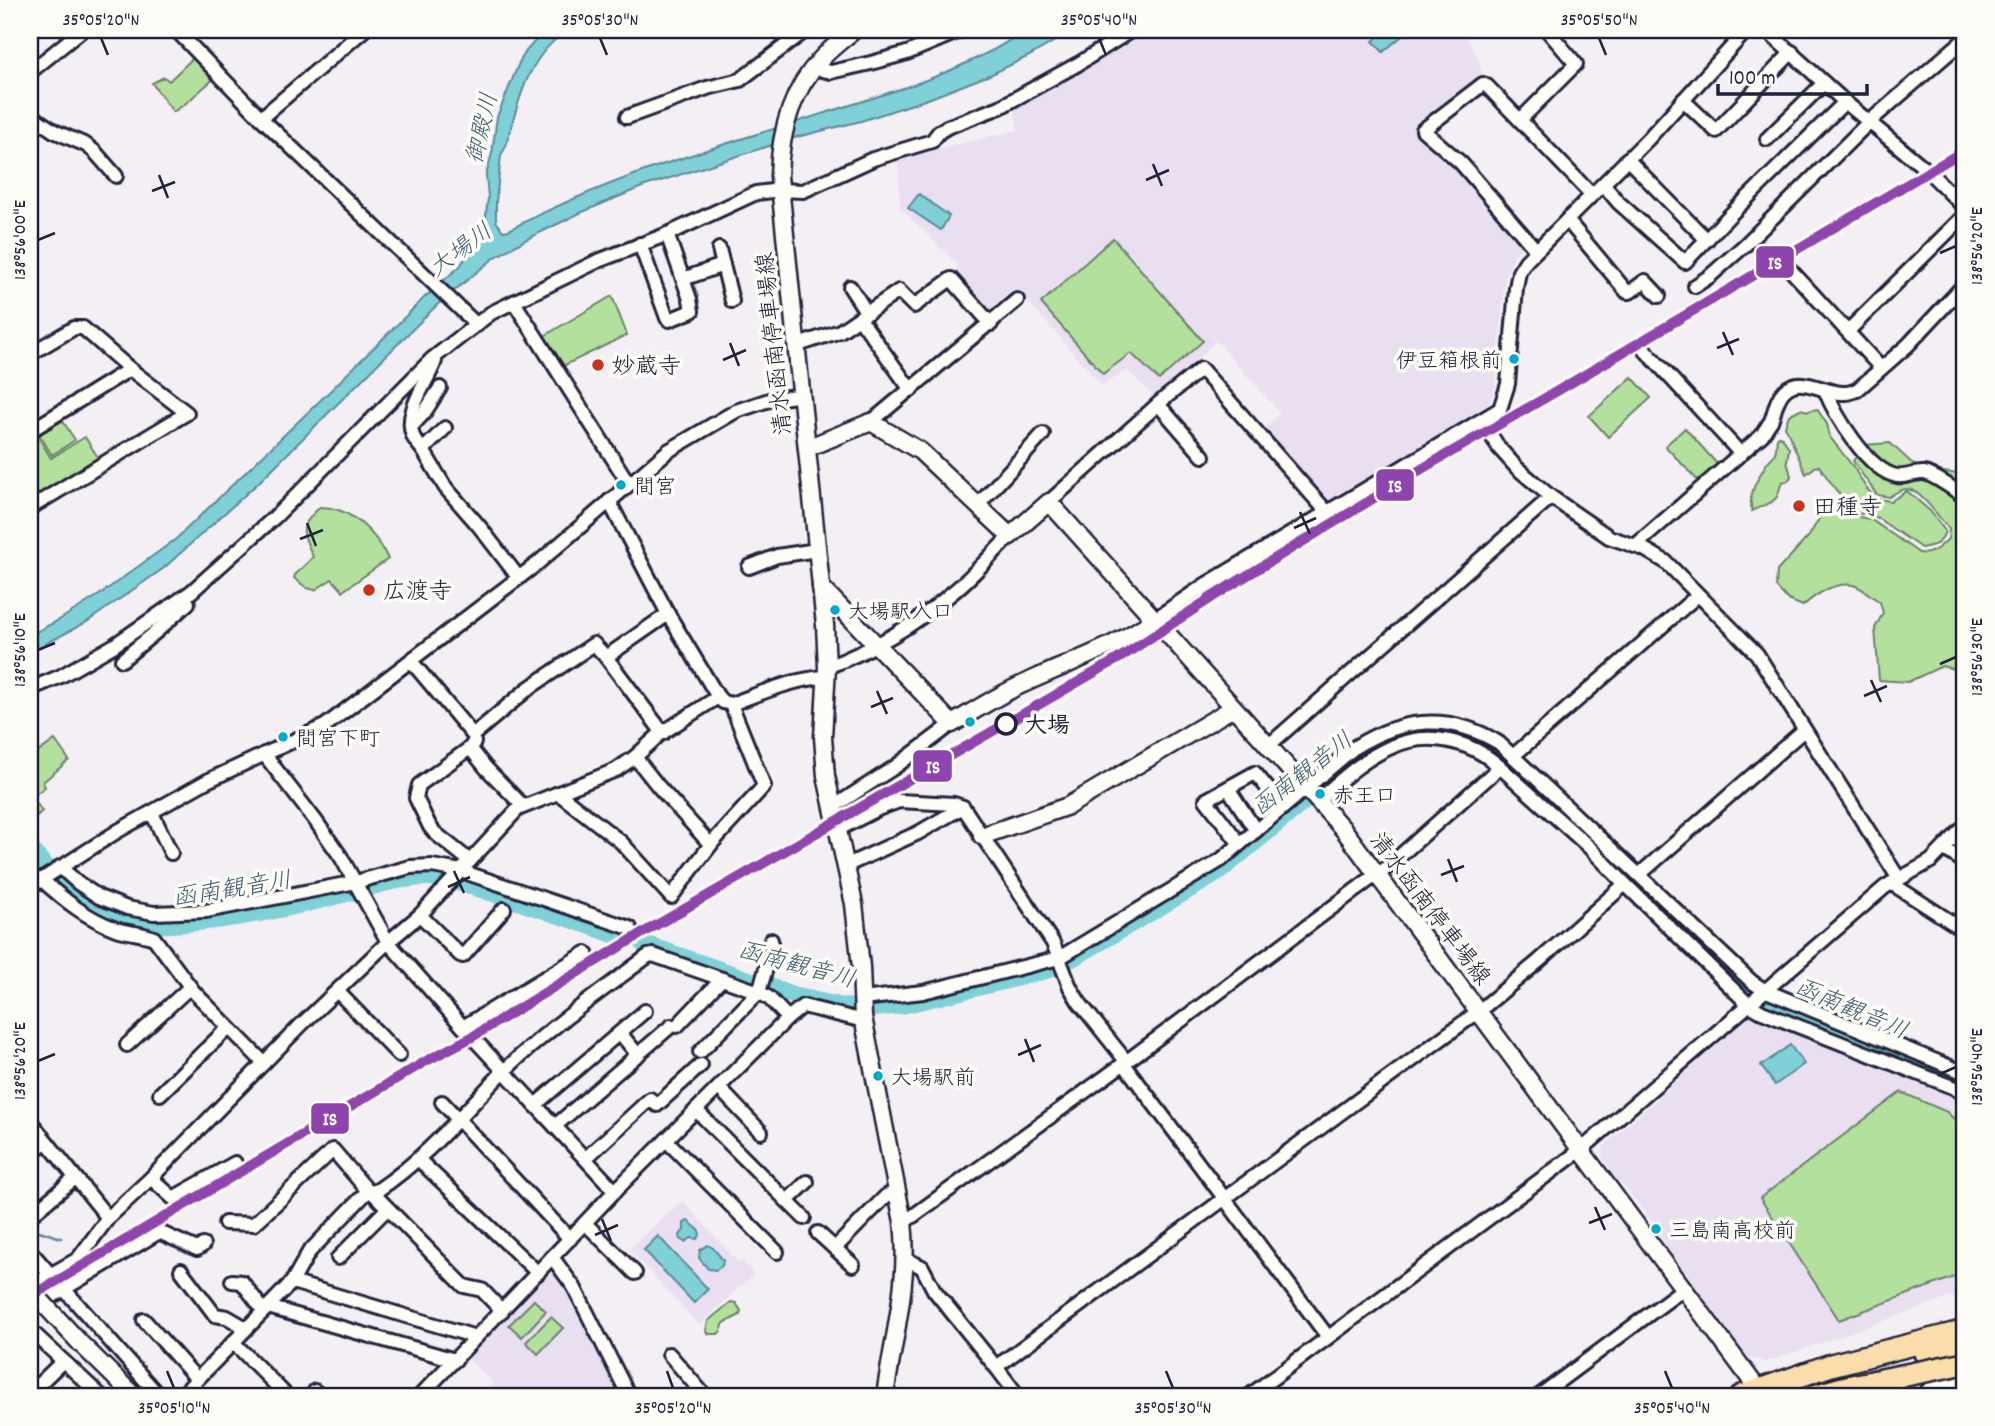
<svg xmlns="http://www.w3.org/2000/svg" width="1995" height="1426" font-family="Dekko,'Klee One',sans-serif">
<rect width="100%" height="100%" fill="#f4eff4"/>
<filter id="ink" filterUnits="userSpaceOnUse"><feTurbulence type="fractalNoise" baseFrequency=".0143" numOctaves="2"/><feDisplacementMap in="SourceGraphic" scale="14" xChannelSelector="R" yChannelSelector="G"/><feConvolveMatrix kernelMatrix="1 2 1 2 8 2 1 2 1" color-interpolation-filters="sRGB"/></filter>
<g filter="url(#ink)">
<g fill="#e9dff1">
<path d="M1150 30H1462L1479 59 1484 81 1416 131 1454 165 1523 246 1515 253 1505 277 1495 387 1491 399 1485 406 1473 415 1324 503 1261 432 1280 413 1205 328 1215 342 1157 400 1127 370 1102 386 1024 297 992 320 951 279 958 265 900 208 898 158 1018 130 1014 109Z"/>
<path d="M1754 1012 1955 1096 1965 1104V1292L1767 1362 1747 1356 1662 1242 1655 1227 1629 1191 1616 1178 1602 1157 1603 1147Z"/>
<path d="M681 1202H684L738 1262 742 1260 754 1274 700 1324 697 1323 629 1249Z"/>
<path d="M547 1274H554L567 1291 620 1396H482L493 1385 492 1382 468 1359Z"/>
</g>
<g fill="#b4e09d" stroke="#6b816c" stroke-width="2">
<path d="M196 55 217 76 185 104 173 112 152 83 164 77 169 81Z"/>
<path d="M1113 238 1203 341 1159 380 1131 353 1103 374 1041 303Z"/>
<path d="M612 296 627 335 563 366 544 336Z"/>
<path d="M1632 377 1651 398 1608 437 1589 416Z"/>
<path d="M1800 409 1808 411 1817 409 1827 424 1830 437 1854 468 1866 488 1877 499 1891 501 1907 491 1930 511 1945 531C1940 546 1935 545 1921 548L1870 513 1859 514 1846 504 1819 466 1815 467 1806 474 1785 426 1789 415Z"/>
<path d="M62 420 75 440 52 455 39 434Z"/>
<path d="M1685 428 1718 465V468L1700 483 1665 446Z"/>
<path d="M37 435 51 458 85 437 99 459 30 501V440Z"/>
<path d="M1779 436 1782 437 1789 448 1787 461 1791 476 1788 481 1782 482 1777 497 1772 502 1752 511C1747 493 1759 477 1767 463 1769 460 1772 458 1774 455 1777 450 1776 443 1777 438Z"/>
<path d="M1890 443 1914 465 1924 469 1965 475V672L1942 666 1908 682 1879 680 1875 628 1883 613 1880 602C1873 598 1864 589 1856 586 1837 580 1816 594 1803 606L1788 600 1776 587 1777 571 1809 536 1827 505 1834 502 1859 517 1870 519 1919 553C1932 555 1939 548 1948 539L1949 529C1940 519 1923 494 1911 490 1903 487 1895 493 1889 497L1877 495 1853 461 1865 445Z"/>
<path d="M320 507C351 507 376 533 388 559L343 591 332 579 315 590 307 588 294 578 295 575 313 557C302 530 297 529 320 507Z"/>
<path d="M55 740 69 760 43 782 45 787 32 797 42 811 30 822V758Z"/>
<path d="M1901 1092 1947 1112 1965 1130V1273L1839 1320 1760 1198Z"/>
<path d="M534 1300 546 1311 522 1337 509 1325Z"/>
<path d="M731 1302 736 1303 741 1311 740 1315 724 1323 721 1331 718 1334H709L706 1331 708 1321Z"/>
<path d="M551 1317 563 1328 538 1354 526 1342Z"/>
</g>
<g fill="#7fd0d7" stroke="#5a8a99" stroke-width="2">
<path d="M545 30H569C526 55 518 105 505 148L501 155 496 202V221L503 231 509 230C637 162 779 131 915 84 942 75 968 63 993 50 1003 45 1021 32 1030 30 1043 27 1060 30 1073 30L1031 55 992 74 928 99 861 121 797 137 642 187 580 213 527 239 494 258 437 305 257 484 164 568 87 622 30 652V635L59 620 99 595 176 539 330 391 425 297 459 267 469 253 475 239 484 234 488 197 486 175 492 153 497 117 519 63 526 51Z"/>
<path d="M1386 30H1409L1383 52 1373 41Z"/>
<path d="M919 194 949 216 941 230 908 208Z"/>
<path d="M1790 1045 1804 1064 1775 1085 1761 1066Z"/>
<path d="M688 1221 699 1230 700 1235 697 1239 691 1238 685 1242 681 1240 680 1235 684 1230V1223Z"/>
<path d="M658 1236 708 1289 694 1303 644 1250Z"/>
<path d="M708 1245 713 1248 723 1260 722 1266 716 1270 708 1269 699 1258 700 1250Z"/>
</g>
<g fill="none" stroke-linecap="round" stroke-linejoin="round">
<g stroke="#5a8a99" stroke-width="2.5">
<path d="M873 1008 874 1016"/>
<path d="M30 1228 61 1238"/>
</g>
<g stroke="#7fd0d7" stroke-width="18">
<path d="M30 848C57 883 90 915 135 924 146 926 160 924 172 924 228 921 285 909 339 895 368 888 397 877 427 877 451 877 476 888 499 895 541 909 583 922 624 938"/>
<path d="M1608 859 1751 992 1965 1083"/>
<path d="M644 944 798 997 843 1007 873 1008 902 1005 1007 980 1046 970 1076 956 1217 873 1365 751C1382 744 1398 735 1416 732 1475 719 1519 775 1557 811"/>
</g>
<defs>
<g id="street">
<path d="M176 30 261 118 477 325"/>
<path d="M1766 30 1845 102 1928 171 1965 208"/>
<path d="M814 68 831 72 871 63 907 53 962 30"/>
<path d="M30 72 82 30"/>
<path d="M1683 100 1716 131 1792 52"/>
<path d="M627 117 707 88 740 80 806 30"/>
<path d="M35 118 54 131 86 145 95 152 116 176"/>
<path d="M261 118 364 30"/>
<path d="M1520 120 1576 64 1547 30"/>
<path d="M1767 139 1824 83"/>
<path d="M1627 159 1707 240"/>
<path d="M1603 184 1618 202 1685 262 1732 213 1845 102"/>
<path d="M1567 220 1627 292H1630L1645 281 1659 296"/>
<path d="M640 244 667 318 669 320 692 311 690 299 667 234"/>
<path d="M719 249 732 301"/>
<path d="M1536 250 1461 163 1423 130 1483 84 1487 86 1592 195"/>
<path d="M1786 265 1881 368"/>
<path d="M683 279 723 265"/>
<path d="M1695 286 1710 276 1745 245 1869 122 1965 39"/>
<path d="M850 287 867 313"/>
<path d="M514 302 629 484"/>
<path d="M860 319 911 390"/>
<path d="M1848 331 1965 215"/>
<path d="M798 345 840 331 899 291 914 306 951 279 991 324"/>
<path d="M1645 350 1741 454"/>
<path d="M30 354 74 328H83L130 369 187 413 30 508"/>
<path d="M1825 390C1835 415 1868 471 1897 476 1905 478 1915 472 1924 473 1932 474 1959 492 1965 498"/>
<path d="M1158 404 1203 456"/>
<path d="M1482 421 1499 448 1517 468 1551 497 1609 537 1644 549 1666 562 1757 654 1899 879"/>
<path d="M871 422 1017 300"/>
<path d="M412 426 424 413 440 388"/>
<path d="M445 428 423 450 445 487 479 526 519 578"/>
<path d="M30 431 130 369"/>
<path d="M423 450C420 446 415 441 413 436 403 412 428 382 435 361"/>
<path d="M609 501 668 614 718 697 723 702 731 704C762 693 792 679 825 677"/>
<path d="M1049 502 1165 398 1201 369 1327 512"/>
<path d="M978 505 1043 434"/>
<path d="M1965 537V531"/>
<path d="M1635 546 1762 435C1765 430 1768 425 1771 421 1775 411 1776 399 1784 391 1802 373 1825 395 1846 393 1850 393 1853 391 1857 390L1908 345 1965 284"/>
<path d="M749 567 777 556 817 550"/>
<path d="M1155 619 1205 585 1500 409 1508 384 1516 288 1519 272 1526 261 1648 139 1747 30"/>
<path d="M606 657 663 733"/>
<path d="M122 660 157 631 188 603"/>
<path d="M411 661 473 735 529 688 594 644 606 657 668 614"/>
<path d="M827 667C872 650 915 625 952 593 973 576 991 555 1010 536"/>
<path d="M30 689 61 676 113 646 191 592 276 516 432 359 491 313 598 261 668 234 756 193 780 190 803 191 873 159 932 141 939 132 947 127 1000 107 1078 64 1132 30"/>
<path d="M474 742 470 748 486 768 523 806"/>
<path d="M1268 746 1551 497"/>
<path d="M470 748 419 785 416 798 430 827 435 833 470 861"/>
<path d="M264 754 315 820 341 857 388 942 463 1027 586 953"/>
<path d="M1513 756 1698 595"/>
<path d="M635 757 658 786 710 844"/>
<path d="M1228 788 1256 831"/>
<path d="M558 793 621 842 671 897 712 843 764 786 731 704"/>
<path d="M1318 800C1340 781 1362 760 1389 748 1427 730 1470 740 1500 767"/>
<path d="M833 807 895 767 952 724"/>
<path d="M152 813 171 853"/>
<path d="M837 830 880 808 899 801 954 804 963 807 1053 943 1070 987 1079 1002 1126 1061"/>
<path d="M1240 844 1206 800 1255 773 1283 807"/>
<path d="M1944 849 1965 862"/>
<path d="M845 866 918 833 963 807"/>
<path d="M60 867 78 883 99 897 127 908 154 913 206 911 356 882 410 867 432 866 461 871 630 928"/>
<path d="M1640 874 1804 730"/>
<path d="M41 879C64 900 86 918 116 929 128 933 142 933 154 938L194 992 264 1063"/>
<path d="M1891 883 1965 931"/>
<path d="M1625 884 1748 1004 1762 1012 1955 1088 1965 1096"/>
<path d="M30 887 118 831 207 781 325 726 538 563 668 451 736 411 769 400 802 395"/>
<path d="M420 915 460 955 463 956 504 909"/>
<path d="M337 991 399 1055"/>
<path d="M862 999 923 992 1059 958 1221 860 1355 747C1403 717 1450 713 1499 743L1752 982 1764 990 1965 1073"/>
<path d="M677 1026 722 979"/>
<path d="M463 1027 615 1191"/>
<path d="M620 1033 638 1055"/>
<path d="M127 1045 190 987"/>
<path d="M700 1052 759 992 770 955 771 940"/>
<path d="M1124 1064 1328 1337"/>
<path d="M719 1088 761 1132"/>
<path d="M160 1094 228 1028"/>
<path d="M442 1102 570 1239"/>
<path d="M535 1105 645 1011"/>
<path d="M696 1110 804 1218"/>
<path d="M30 1121 108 1218"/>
<path d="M555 1126 671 1026"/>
<path d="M666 1140 777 1252"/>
<path d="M30 1154 46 1141"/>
<path d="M586 1158 650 1099 657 1105 701 1065"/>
<path d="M418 1159 538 1273"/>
<path d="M151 1178 173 1198 235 1163"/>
<path d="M372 1192 464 1286 482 1290 502 1311"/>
<path d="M787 1201 807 1182"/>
<path d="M30 1216 75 1178"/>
<path d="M903 1222 913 1216 1119 1067 1377 874 1384 870 1500 767 1589 847 1625 884 1539 961 1479 1011 996 1367 934 1290 922 1267 905 1259"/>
<path d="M225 1223 254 1224 333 1150 368 1191"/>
<path d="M585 1223 635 1273"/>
<path d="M818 1233 853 1265"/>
<path d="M835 1248 886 1196 897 1192"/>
<path d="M30 1251 50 1274"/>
<path d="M552 1257 574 1287 629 1396"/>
<path d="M338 1258 387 1209"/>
<path d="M181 1270 215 1315 227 1317 246 1328"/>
<path d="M232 1281 242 1282 264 1311"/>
<path d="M292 1282 476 1337"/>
<path d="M30 1286 78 1259 108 1218 151 1178 302 1024 388 942 420 915 518 809 616 770 635 757 659 735 718 697"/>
<path d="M64 1289 159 1396"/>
<path d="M268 1307 455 1360"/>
<path d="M30 1311 64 1289 159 1232 197 1249 203 1245"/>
<path d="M144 1320 197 1379"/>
<path d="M30 1330 101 1396"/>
<path d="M233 1342 287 1396"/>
<path d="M669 1354 705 1396"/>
<path d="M996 1367 1018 1396"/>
<path d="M1937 1383 1965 1381"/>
<path d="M315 1391 320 1396"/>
<path d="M30 1393 63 1361"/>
<path d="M181 1396 292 1282 309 1252 368 1191 372 1192 378 1190C426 1158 462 1114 502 1073 546 1030 599 993 648 956L653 955 759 992 769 998 788 1018 803 1006 864 1021"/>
<path d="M420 1396 615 1191 788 1018"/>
<path d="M1249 1396 1582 1149 1885 887 1931 861 1965 826"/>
<path d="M1539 1396 1683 1289"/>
</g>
<g id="secondary">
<path d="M854 30C843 39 831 48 821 59 791 91 780 134 779 176L825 625 827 667 823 737 826 776 854 904 861 967 863 1017 903 1222C910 1280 893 1339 885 1396"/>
<path d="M807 448 871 422 920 451 1010 536 1049 502 1344 830 1763 1396"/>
<path d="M821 587 952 724C975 710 998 695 1023 684 1067 663 1115 648 1155 619"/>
<path d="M982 836 1068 806 1233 708"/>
<path d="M1925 1396 1956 1364"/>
</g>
<g id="highway">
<path d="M1925 1353 1965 1347"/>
<path d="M1742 1396 1831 1365 1965 1331"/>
</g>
</defs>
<use href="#street" stroke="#22223b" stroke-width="18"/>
<use href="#secondary" stroke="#22223b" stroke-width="21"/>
<use href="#highway" stroke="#22223b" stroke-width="26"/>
<use href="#street" stroke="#fdfcf7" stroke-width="12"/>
<use href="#secondary" stroke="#fdfcf7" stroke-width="16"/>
<use href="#highway" stroke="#faddab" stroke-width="21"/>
<defs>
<path id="secondary-bridge" d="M30 1289 81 1344 134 1396"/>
<path id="highway-bridge" d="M1814 1396 1842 1388 1965 1363"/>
</defs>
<use href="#secondary-bridge" stroke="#22223b" stroke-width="21" stroke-linecap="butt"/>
<use href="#highway-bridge" stroke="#22223b" stroke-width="26" stroke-linecap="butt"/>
<use href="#secondary-bridge" stroke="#fdfcf7" stroke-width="16"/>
<use href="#highway-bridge" stroke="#faddab" stroke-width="21"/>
<defs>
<g id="rail-1">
<path d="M1207 600 1425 467 1559 390 1965 150"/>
<path d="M30 1297 428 1060 472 1037 641 934 1118 659 1231 585"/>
</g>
</defs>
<use href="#rail-1" stroke="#fdfcf7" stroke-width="16"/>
<use href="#rail-1" stroke="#8e44ad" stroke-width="10"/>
</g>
</g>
<path fill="none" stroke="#22223b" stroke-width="2.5" d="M101 38 108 55M600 38 607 55M1099 38 1106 55M1599 38 1606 55M1153 164 1162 186M159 175 168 198M1146 180 1169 170M152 191 175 182M38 240 55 233M1940 253 1956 246M1723 332 1733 355M730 343 739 366M1717 348 1739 339M723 360 746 350M1300 512 1310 534M307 523 316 546M1294 528 1316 518M300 539 323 530M38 650 55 643M1940 664 1956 657M1871 680 1881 702M877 691 887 714M1864 696 1887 686M871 707 893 698M1448 859 1457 882M454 871 464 893M1441 875 1464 866M448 887 470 877M1025 1039 1034 1062M1018 1055 1041 1045M38 1061 55 1054M1940 1074 1956 1067M1595 1207 1605 1230M602 1219 611 1241M1589 1223 1612 1214M595 1235 618 1225M167 1371 174 1388M667 1371 673 1388M1166 1371 1173 1388M1665 1371 1672 1388"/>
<g fill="#00a9ce" stroke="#fdfcf7" stroke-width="2.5">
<circle cx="1514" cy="359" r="6"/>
<circle cx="621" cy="485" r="6"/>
<circle cx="835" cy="610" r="6"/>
<circle cx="970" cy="722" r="6"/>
<circle cx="283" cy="737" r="6"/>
<circle cx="1320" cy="794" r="6"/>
<circle cx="878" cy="1076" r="6"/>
<circle cx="1656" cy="1229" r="6"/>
</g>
<g fill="#c8321e" stroke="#fdfcf7" stroke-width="2.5">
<circle cx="598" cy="365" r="7"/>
<circle cx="1799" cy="506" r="7"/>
<circle cx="369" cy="590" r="7"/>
</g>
<circle fill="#fdfcf7" stroke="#22223b" stroke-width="3.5" cx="1006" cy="724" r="10"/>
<g text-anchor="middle" stroke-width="7" stroke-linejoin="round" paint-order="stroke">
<g font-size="21" fill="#22223b" stroke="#fdfcf7" text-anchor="start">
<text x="1501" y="367" text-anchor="end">伊豆箱根前</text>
<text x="634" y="493">間宮</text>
<text x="848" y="618">大場駅入口</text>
<text x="296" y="745">間宮下町</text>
<text x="1333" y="802">赤王口</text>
<text x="891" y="1084">大場駅前</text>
<text x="1669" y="1237">三島南高校前</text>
</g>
<g font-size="23" fill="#22223b" stroke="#fdfcf7">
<text transform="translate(773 344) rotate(-96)" y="8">清水函南停車場線</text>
<text transform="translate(1431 908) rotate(53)" y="8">清水函南停車場線</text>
</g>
<g font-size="23" fill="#22223b" stroke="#fdfcf7" text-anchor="start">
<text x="612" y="373">妙蔵寺</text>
<text x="1813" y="514">田種寺</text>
<text x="383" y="598">広渡寺</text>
</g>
<g font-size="23" font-weight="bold" fill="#22223b" stroke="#fdfcf7" text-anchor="start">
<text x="1024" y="732">大場</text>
</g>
<g font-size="24" font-style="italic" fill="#435f72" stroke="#fdfcf7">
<text transform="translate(481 128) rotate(-77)" y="8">御殿川</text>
<text transform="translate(460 249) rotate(-37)" y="8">大場川</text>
<text transform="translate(1302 773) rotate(-38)" y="8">函南観音川</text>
<text transform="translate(232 888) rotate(-9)" y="8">函南観音川</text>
<text transform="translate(797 964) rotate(15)" y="8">函南観音川</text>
<text transform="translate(1852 1008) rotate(23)" y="8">函南観音川</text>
</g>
</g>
<g stroke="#fdfcf7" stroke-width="2.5">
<rect x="1755" y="245" width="40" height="34" rx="7" fill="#8e44ad"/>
<rect x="1375" y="468" width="40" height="34" rx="7" fill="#8e44ad"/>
<rect x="912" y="749" width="41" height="34" rx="7" fill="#8e44ad"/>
<rect x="310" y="1102" width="40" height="33" rx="7" fill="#8e44ad"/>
</g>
<g font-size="19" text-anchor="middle" font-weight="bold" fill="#fff">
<text x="1775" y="269">IS</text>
<text x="1395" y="492">IS</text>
<text x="933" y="773">IS</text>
<text x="330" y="1125">IS</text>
</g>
<rect width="1995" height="1426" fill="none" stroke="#fdfcf7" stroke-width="77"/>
<path d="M1718 84v10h149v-10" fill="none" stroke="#22223b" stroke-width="3.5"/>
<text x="1729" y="84" font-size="21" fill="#22223b" stroke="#fdfcf7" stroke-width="5" paint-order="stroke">100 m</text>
<rect x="38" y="38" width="1918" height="1350" fill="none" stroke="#22223b" stroke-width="2.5"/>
<g font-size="18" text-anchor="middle" fill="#22223b">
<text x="101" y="25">35°05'20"N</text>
<text x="600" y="25">35°05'30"N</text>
<text x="1099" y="25">35°05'40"N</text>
<text x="1599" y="25">35°05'50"N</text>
<text transform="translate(19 240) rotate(-90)" y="6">138°56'00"E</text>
<text transform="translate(1976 246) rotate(-90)" y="6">138°56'20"E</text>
<text transform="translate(19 650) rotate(-90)" y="6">138°56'10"E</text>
<text transform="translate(1976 657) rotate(-90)" y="6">138°56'30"E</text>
<text transform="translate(19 1061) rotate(-90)" y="6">138°56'20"E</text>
<text transform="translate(1976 1067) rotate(-90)" y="6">138°56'40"E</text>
<text x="174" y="1413">35°05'10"N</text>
<text x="673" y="1413">35°05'20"N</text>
<text x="1173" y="1413">35°05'30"N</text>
<text x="1672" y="1413">35°05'40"N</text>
</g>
</svg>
